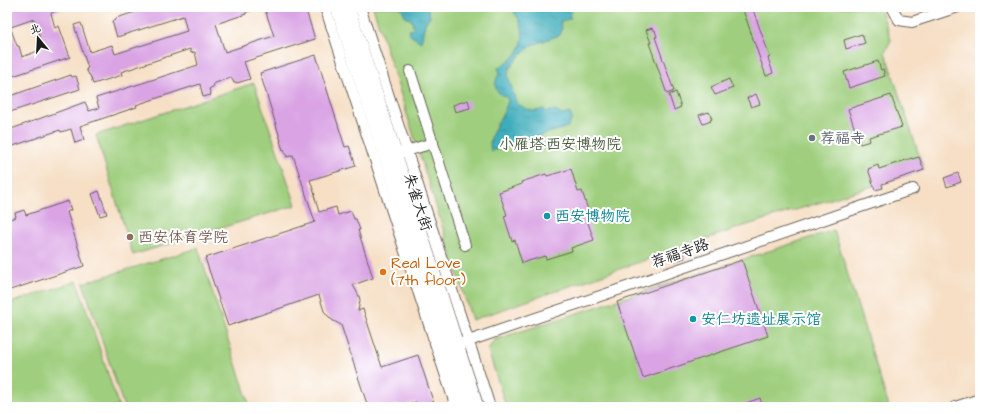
<svg xmlns="http://www.w3.org/2000/svg" width="987" height="414" font-family="'Architects Daughter','LXGW WenKai TC',sans-serif">
<defs>
<pattern id="water-ripples" width="26" height="14" patternUnits="userSpaceOnUse"><rect width="26" height="14" fill="#3eadbc"/><path d="M2 4q2-2 4 0t4 0M15 11q2-2 4 0t4 0" fill="none" stroke="#338c98"/></pattern>
</defs>
<rect width="100%" height="100%" fill="#fff"/>
<filter id="ink" filterUnits="userSpaceOnUse"><feTurbulence type="fractalNoise" baseFrequency=".025" numOctaves="2"/><feDisplacementMap in="SourceGraphic" scale="8" xChannelSelector="R" yChannelSelector="G"/><feConvolveMatrix kernelMatrix="1 2 1 2 8 2 1 2 1" color-interpolation-filters="sRGB"/></filter>
<filter id="wash" filterUnits="userSpaceOnUse"><feTurbulence type="fractalNoise" baseFrequency=".012" numOctaves="4" result="noise"/><feDisplacementMap in="SourceGraphic" scale="16" xChannelSelector="R" yChannelSelector="G"/><feGaussianBlur stdDeviation="0.9" result="paint"/><feColorMatrix in="noise" values="0 0 0 0 0 0 0 0 0 0 0 0 0 0 0 0 0 1.4 0 .05"/><feComposite in="paint" operator="in"/></filter>
<g filter="url(#wash)">
<rect width="100%" height="100%" fill="#f6dfc5"/>
<g fill="#9fcf7e" stroke="#5e764d">
<path d="M373 7H880L891 40 885 52 924 170 741 227 472 320Z"/>
<path d="M254 83 296 205 133 255 96 135Z"/>
<path d="M834 230 889 407H506L488 350 494 340Z"/>
<path d="M198 248 250 407H124L83 283Z"/>
<path d="M77 281 119 407H7V304Z"/>
</g>
<g fill="url(#water-ripples)" stroke="#2d646c">
<path d="M399 7H426L428 9 430 16 425 24 421 42 410 35 409 30 414 29 411 19 406 18 403 11Z"/>
<path d="M509 7H569L572 12 569 15 571 18 560 22 562 28 560 35 535 44 522 53 509 69 508 77 517 103C527 110 532 113 544 109L547 112 554 110 562 115 570 113 572 119 568 127 491 151C486 133 505 117 508 100 506 96 504 96 500 94 492 88 496 79 500 72L498 68C502 65 506 64 509 61 528 48 526 21 509 7Z"/>
</g>
<g id="blocks">
<g fill="#d9a3e4">
<path d="M18 7H66L51 13 55 28 59 26 70 57 13 76H7V21H8L17 46H19L22 57 43 49 34 19 11 27 7 16V11Z"/>
<path d="M151 7H258V9L246 12V14L216 24 225 52 274 36 264 7H305L315 39 244 62 250 79 237 83 236 82 234 83 231 77 213 84 214 86 209 89 211 95 203 97 200 84 136 105 137 107 80 126 84 140 75 143 71 129 61 132 60 130 7 148V131L14 128 85 102 89 111 99 108 96 98 198 65 195 52 191 53 190 49 121 72 122 75 93 84 90 75H89L86 69 88 68 74 25 81 23 90 52 112 45 115 54 187 31 183 16 117 37 112 21 116 20V18Z"/>
<path d="M742 7H752L770 57 768 58 773 73 766 76Z"/>
<path d="M652 28 653 30H655L657 37H655L674 91 667 94 649 43H651L646 30Z"/>
<path d="M862 34 865 43 846 49 844 40Z"/>
<path d="M316 55 345 147 349 146 356 166 310 180 315 195H314L319 212 336 207 338 215 351 211 354 219H356L360 230H358L373 278 353 285 359 296 360 300 358 311 363 309 382 367 418 355 434 404 426 407H417L416 402 400 407 398 404 389 407H368L341 325 332 320 328 316 324 311 319 295 228 326 205 258 315 222 293 155 287 157 284 149 283 150 280 141H281L260 73Z"/>
<path d="M878 61 881 70 883 69 885 76 849 88 844 72Z"/>
<path d="M71 75 72 77 76 76 80 89 7 113V97Z"/>
<path d="M729 79 733 88 715 95 711 87Z"/>
<path d="M676 92 681 107 674 110 669 95Z"/>
<path d="M756 94 760 104 751 107 747 98Z"/>
<path d="M891 95 902 127 869 137 870 141 860 144 848 109Z"/>
<path d="M468 100 470 108 455 112 453 105Z"/>
<path d="M709 112 712 119 710 120 711 121 703 124 699 115Z"/>
<path d="M919 157 924 170 882 184 883 188 875 190 868 169 878 165 879 169 912 158V159Z"/>
<path d="M571 169 578 192 582 191 590 216 586 217 594 240 571 248 572 251 546 259 545 256 522 263 515 240 512 241 504 216 507 215 499 192 522 184 521 182 546 174 547 176Z"/>
<path d="M958 173 961 182 947 187 944 178Z"/>
<path d="M99 191 107 214 100 216 92 194Z"/>
<path d="M68 201 71 210 67 212 84 266 7 291V220L16 217 15 213 24 210 26 215Z"/>
<path d="M683 251 685 258 675 261 673 254Z"/>
<path d="M742 260 768 336 643 378 617 302Z"/>
<path d="M760 398 763 407H738V406Z"/>
</g>
</g>
</g>
<g filter="url(#ink)">
<use href="#blocks" fill-opacity="0" stroke="#686057" stroke-width="1"/>
<g fill="none" stroke-linecap="round" stroke-linejoin="round">
<defs>
<g id="minor">
<path d="M325 7 456 407"/>
<path d="M360 7 490 407"/>
<path d="M892 7 899 20 912 22 958 7"/>
<path d="M410 71 465 245"/>
<path d="M400 153 433 143"/>
<path d="M457 345 913 189"/>
<path d="M955 407 980 399"/>
</g>
<g id="major">
<path d="M337 7 467 407"/>
<path d="M348 7 477 407"/>
</g>
</defs>
<use href="#minor" stroke="#686057" stroke-width="12"/>
<use href="#major" stroke="#686057" stroke-width="15"/>
<use href="#minor" stroke="#fff" stroke-width="10"/>
<use href="#major" stroke="#fff" stroke-width="13"/>
</g>
</g>
<circle fill="#6b7280" stroke="#fff" stroke-width="1.5" cx="812" cy="138" r="4"/>
<g fill="#0f9aa8" stroke="#fff" stroke-width="1.5">
<circle cx="547" cy="216" r="4"/>
<circle cx="693" cy="319" r="4"/>
</g>
<circle fill="#8d6e63" stroke="#fff" stroke-width="1.5" cx="130" cy="237" r="4"/>
<circle fill="#e8710a" stroke="#fff" stroke-width="1.5" cx="383" cy="272" r="4"/>
<g text-anchor="middle" stroke-width="4" stroke-linejoin="round" paint-order="stroke">
<g font-size="15" fill="#5b616d" stroke="#fff" text-anchor="start">
<text x="820" y="143">荐福寺</text>
</g>
<g font-size="15" fill="#4a5b3e" stroke="#fff">
<text x="560" y="149">小雁塔·西安博物院</text>
</g>
<g font-size="15" fill="#1c1c1c" stroke="#fff">
<text transform="translate(418 202) rotate(72)" y="5">朱雀大街</text>
<text transform="translate(680 253) rotate(-19)" y="5">荐福寺路</text>
</g>
<g font-size="15" fill="#0d838f" stroke="#fff" text-anchor="start">
<text x="555" y="221">西安博物院</text>
<text x="701" y="324">安仁坊遗址展示馆</text>
</g>
<g font-size="15" fill="#785e54" stroke="#fff" text-anchor="start">
<text x="138" y="242">西安体育学院</text>
</g>
<g font-size="15" fill="#c56008" stroke="#fff" text-anchor="start">
<text x="391" y="268">Real Love<tspan x="391" dy="17">(7th floor)</tspan></text>
</g>
</g>
<rect width="987" height="414" fill="none" stroke="#fff" stroke-width="24"/>
<g transform="translate(38 38) rotate(342)" stroke="#ffffff" stroke-width="3" paint-order="stroke">
<path d="M0-3L7 15L0 10L-7 15Z" fill="#1c1c1c"/>
<text y="-6" font-size="11" font-weight="bold" text-anchor="middle" fill="#1c1c1c">北</text>
</g>
</svg>
